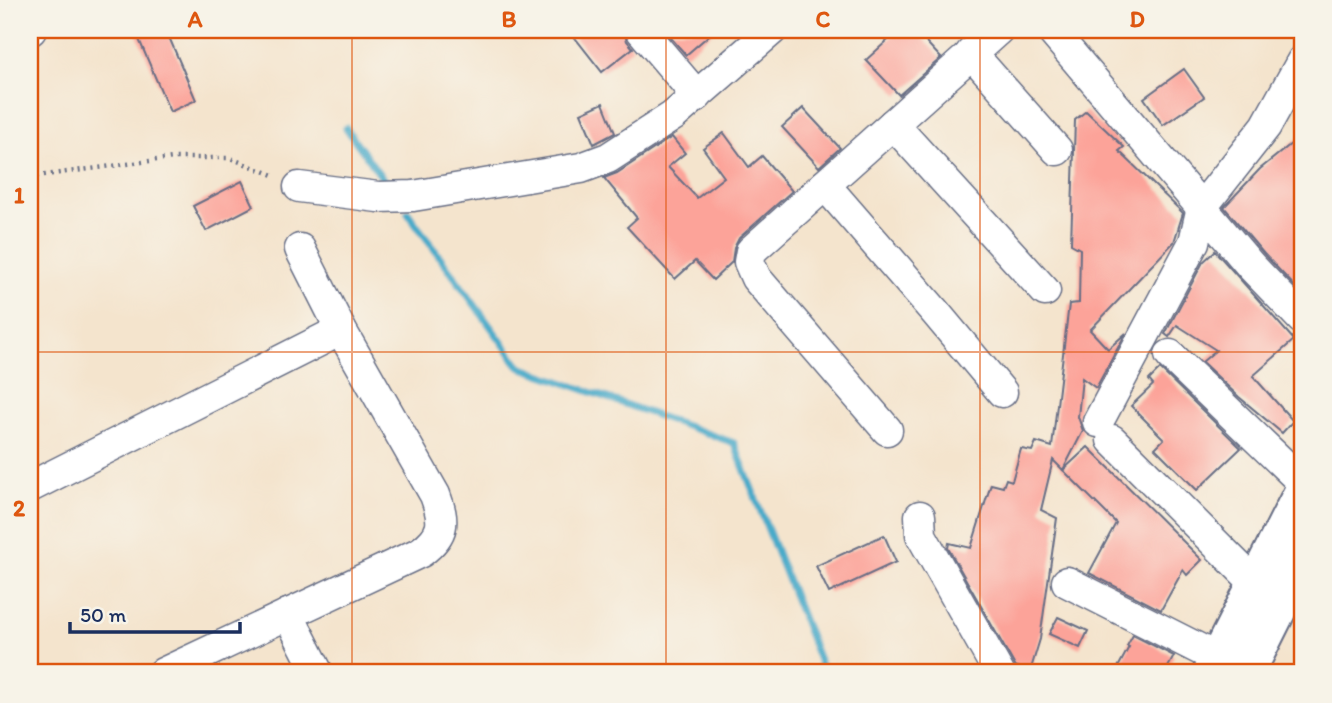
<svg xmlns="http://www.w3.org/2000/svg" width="1332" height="703" font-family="Itim,sans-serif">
<rect width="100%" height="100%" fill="#f7f3e8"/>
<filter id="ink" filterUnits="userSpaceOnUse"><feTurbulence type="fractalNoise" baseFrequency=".0143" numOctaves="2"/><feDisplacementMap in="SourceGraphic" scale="14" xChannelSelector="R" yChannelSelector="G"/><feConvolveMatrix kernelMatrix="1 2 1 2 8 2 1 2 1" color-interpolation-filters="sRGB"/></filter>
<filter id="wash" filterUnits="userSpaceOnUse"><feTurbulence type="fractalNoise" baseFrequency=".00686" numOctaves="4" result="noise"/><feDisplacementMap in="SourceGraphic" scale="28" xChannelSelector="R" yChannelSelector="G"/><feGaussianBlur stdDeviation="1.57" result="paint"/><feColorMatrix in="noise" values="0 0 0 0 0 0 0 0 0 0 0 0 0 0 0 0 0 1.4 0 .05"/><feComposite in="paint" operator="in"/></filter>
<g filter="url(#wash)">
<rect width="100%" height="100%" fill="#f4e4cd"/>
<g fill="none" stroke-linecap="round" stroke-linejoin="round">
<g stroke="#4aaac9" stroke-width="7">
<path d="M346 128 383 179"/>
<path d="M408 213 520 367 734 443 824 673"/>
</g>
</g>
<g id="blocks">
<g fill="#fca399">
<path d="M135 30H166L196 100 170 112Z"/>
<path d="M569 30H624L627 41 633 48 602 72Z"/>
<path d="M664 30H715L686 55Z"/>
<path d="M899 30H915L941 58 899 95 866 60Z"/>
<path d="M1184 69 1204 97 1163 125 1144 98Z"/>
<path d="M603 103 615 133 594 144 581 113Z"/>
<path d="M803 108 840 148 819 167 782 127Z"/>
<path d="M1086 111 1124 147 1119 151 1183 213 1174 242 1090 330 1108 349 1126 333 1096 388 1082 378 1078 417 1083 431 1063 470 1053 460 1041 510 1057 518 1040 639 1030 672 1015 666 948 548 949 543 971 548 991 484 1003 487 1006 479 1012 481 1021 449 1032 451 1036 442 1052 447 1069 304 1079 303 1080 249 1071 244 1075 120Z"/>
<path d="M724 133 749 167 762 156 792 191 739 238 734 248 732 262 713 280 695 261 675 279 627 227 637 218 604 178 617 173 672 137 685 153 668 167 697 198 724 177 703 148Z"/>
<path d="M1302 135V294L1264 254 1224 207 1260 169Z"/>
<path d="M242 181 254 206 206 231 193 206Z"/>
<path d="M1215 251 1294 340 1253 376 1293 421 1282 433 1239 397 1202 362 1216 350 1177 325 1169 337 1165 334 1203 262Z"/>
<path d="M1160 369 1241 448 1197 490 1155 448 1164 439 1131 406 1153 385 1149 380Z"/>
<path d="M1088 447 1202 560 1187 575 1183 570 1161 610 1089 573 1116 523 1063 470Z"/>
<path d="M884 535 896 562 829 593 816 566Z"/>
<path d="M1058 617 1088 631 1080 648 1049 634Z"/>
<path d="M1133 635 1174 656 1165 673H1115L1129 647 1127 646Z"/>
</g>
</g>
</g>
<g filter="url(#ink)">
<use href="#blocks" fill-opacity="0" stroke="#676e85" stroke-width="2"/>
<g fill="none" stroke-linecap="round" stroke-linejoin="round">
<defs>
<g id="minor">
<path d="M30 30H31"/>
<path d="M641 30 697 96"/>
<path d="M1051 30 1251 266 1302 319"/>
<path d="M971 53 1057 150"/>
<path d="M893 124 1045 291"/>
<path d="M825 185 936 313 1002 392"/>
<path d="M299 187 378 197 413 196 581 168 608 158 673 116 772 30"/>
<path d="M1170 355 1302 482"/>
<path d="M1098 422 1194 242 1202 207 1266 126 1302 61"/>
<path d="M887 430 756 278 749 262 751 251 998 30"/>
<path d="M1112 440 1257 585"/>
<path d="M30 487 341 330"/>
<path d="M920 516 921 535 999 673"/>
<path d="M1067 582 1219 659"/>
<path d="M288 614 318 673"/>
<path d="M163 673 421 552C445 534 445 522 435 495L341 330 300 249"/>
</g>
<g id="highway">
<path d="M1212 673 1302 495"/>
<path d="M1245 673 1302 559"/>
</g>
</defs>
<use href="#minor" stroke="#676e85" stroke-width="33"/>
<use href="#highway" stroke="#676e85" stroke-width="42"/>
<path stroke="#676e85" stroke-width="4.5" stroke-dasharray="2 5" stroke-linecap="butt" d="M30 177 172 158H230L276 176"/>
<use href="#minor" stroke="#fff" stroke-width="30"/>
<use href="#highway" stroke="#fff" stroke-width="38"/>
</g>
</g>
<path fill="none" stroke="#de5710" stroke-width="2" stroke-opacity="0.55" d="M352 30V673M666 30V673M980 30V673M30 352H1302"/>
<rect width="1332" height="703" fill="none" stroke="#f7f3e8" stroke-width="77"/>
<path d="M70 622v10h170v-10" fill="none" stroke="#1b2f5e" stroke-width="3.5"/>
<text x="80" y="622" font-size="21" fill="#1b2f5e" stroke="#f7f3e8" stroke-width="5" paint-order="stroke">50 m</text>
<rect x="38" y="38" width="1256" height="626" fill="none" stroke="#de5710" stroke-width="2.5"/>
<g font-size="23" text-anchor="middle" font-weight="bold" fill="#de5710">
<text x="195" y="27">A</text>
<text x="509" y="27">B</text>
<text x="823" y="27">C</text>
<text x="1137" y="27">D</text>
<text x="19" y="203">1</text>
<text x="19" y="516">2</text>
</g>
</svg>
